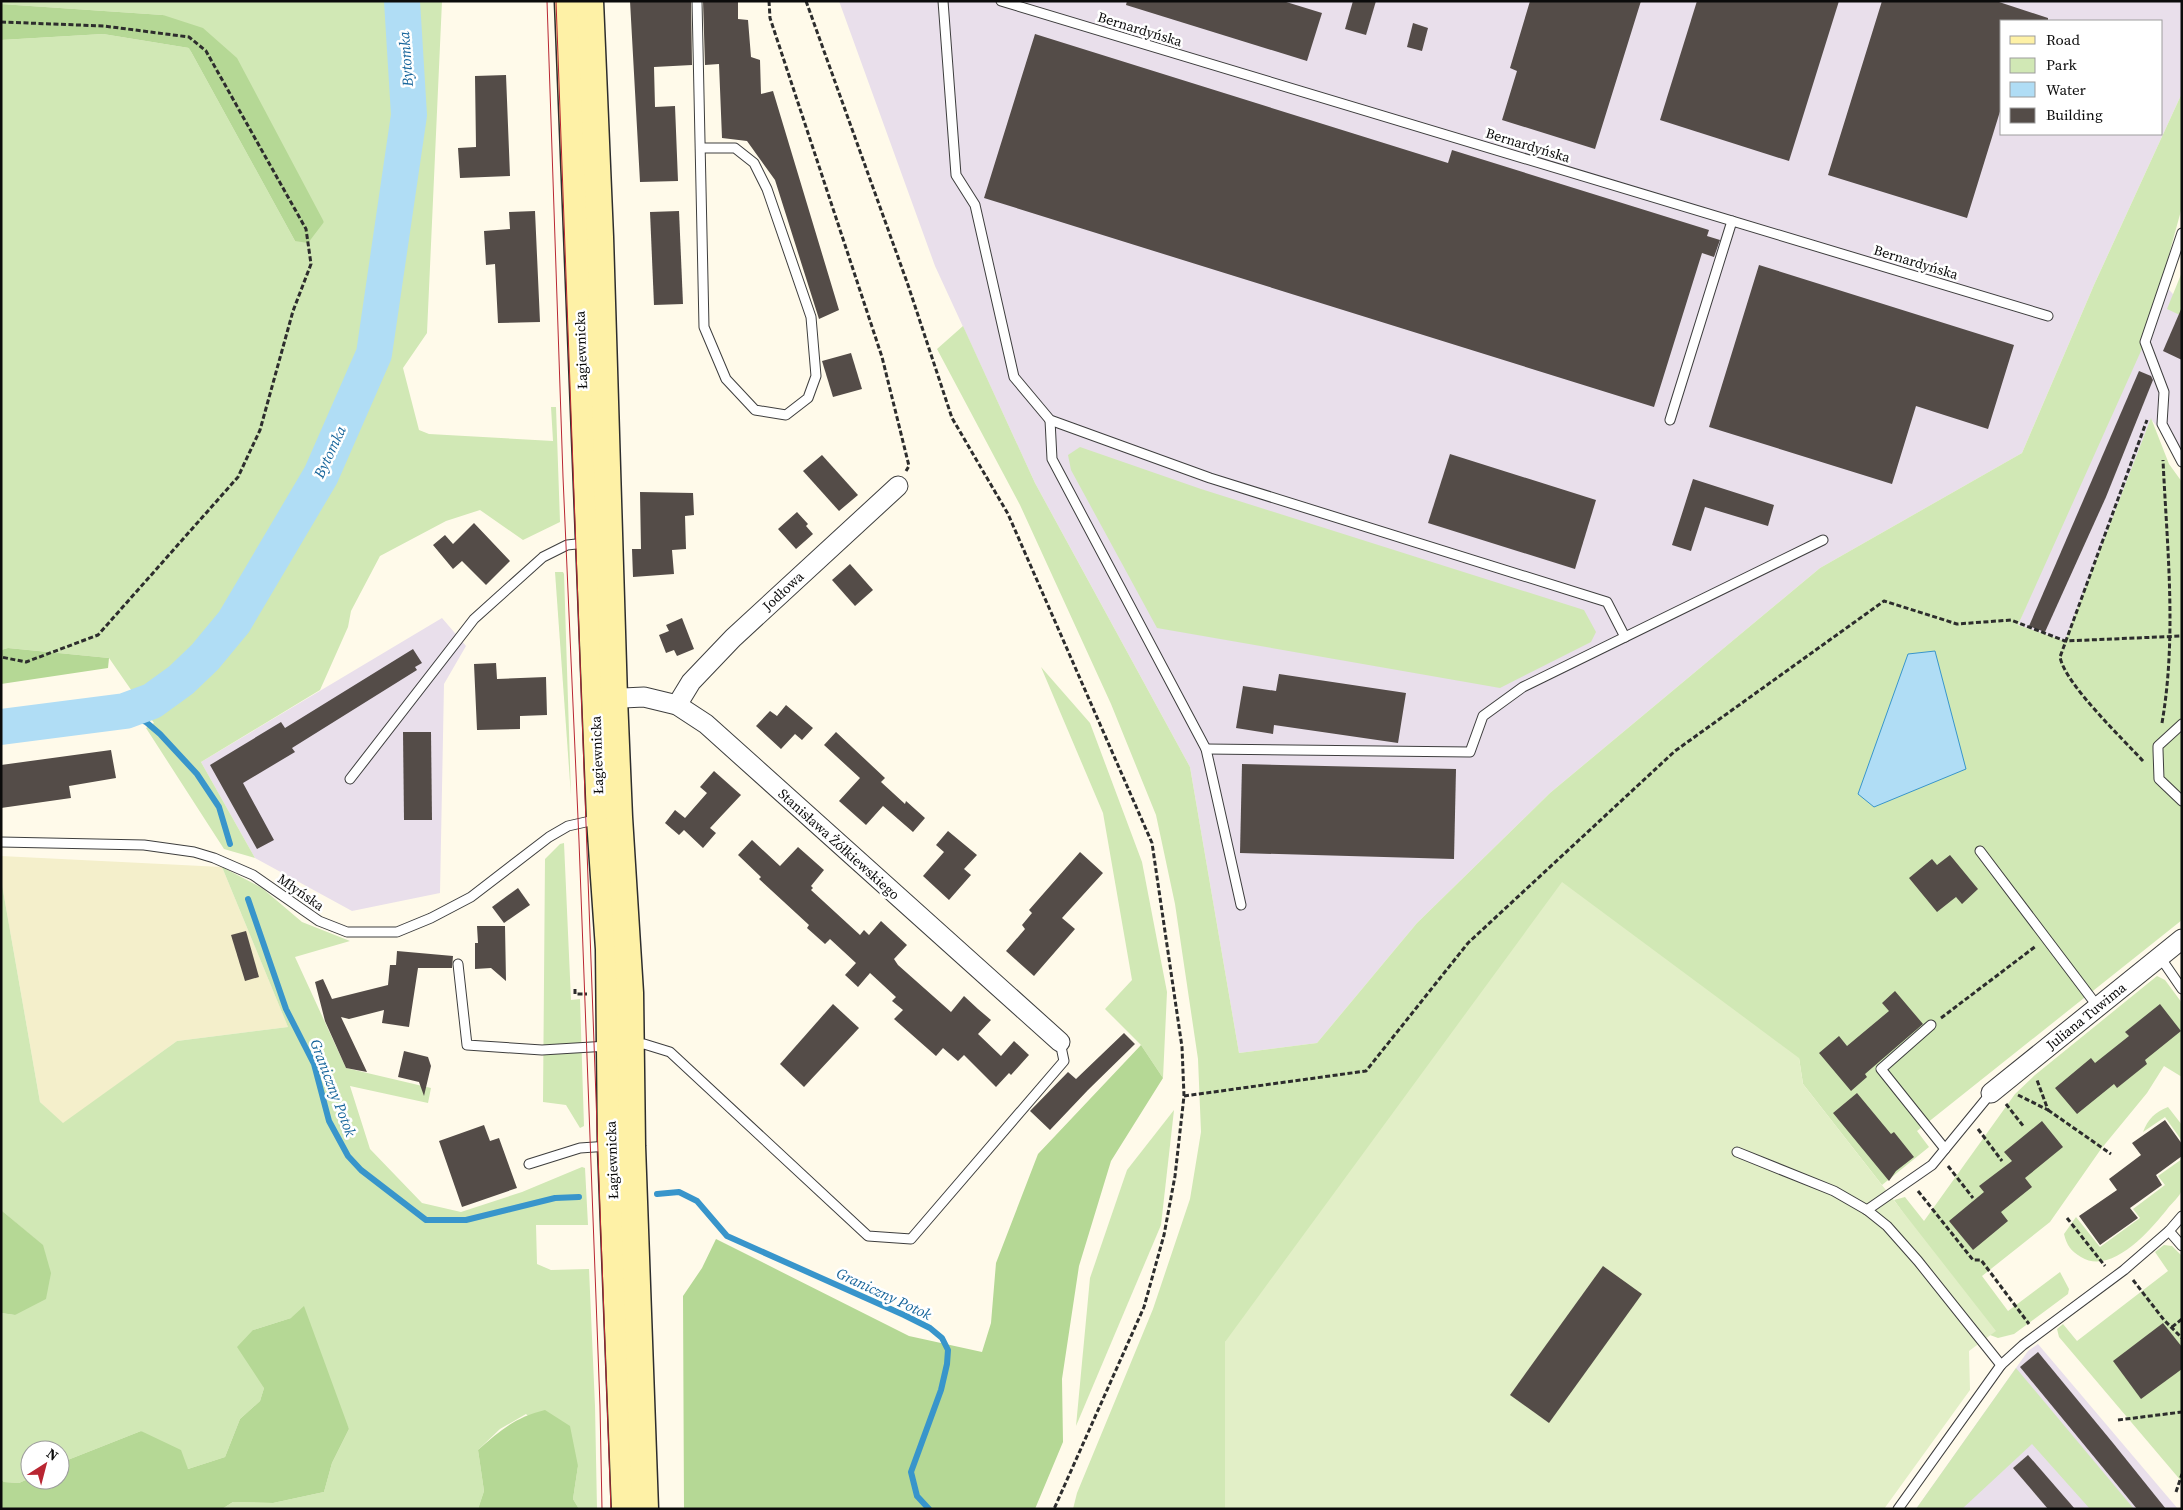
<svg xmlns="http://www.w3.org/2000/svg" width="2183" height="1510" font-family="'Source Serif 4',serif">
<rect width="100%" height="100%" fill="#fffaea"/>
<g fill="#e9dfeb" fill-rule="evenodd">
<path d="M839 1H2182V93L2094 285 2022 453 1820 568 1550 793 1417 923 1317 1043 1239 1053 1190 767 1035 483 935 266ZM2002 21H2162V134H2002Z"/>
<path d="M2162 282 2182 304V458L2151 419 2065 641 2018 625Z"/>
<path d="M442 618 466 646 444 684 440 893 352 911 255 858 201 762Z"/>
<path d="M2038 1344 2178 1509H1916L2028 1351Z"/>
</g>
<path fill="#f4efcb" d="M1 856 222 867 288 1027 177 1041 63 1124 40 1102 1 879Z"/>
<g fill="#d1e8b5">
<path d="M1 1H442L427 333 403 368 419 430 429 434 553 441 551 407H556L560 522 523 540 480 510 446 521 380 556 351 611 348 627 320 690 201 762 255 858 224 849 146 728 154 723 109 658 8 648 1 650V40L103 34 189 48 295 241 324 222 163 15 1 4Z"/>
<path d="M2182 93V207L2145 342 2018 625 2065 641 2151 418 2169 464 2182 482V920L1917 1131 1929 1147 1882 1185 1803 1084 1799 1058 1225 1342V1509H1073L1077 1493 1153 1309 1190 1199 1201 1132 1198 1059 1175 904 1156 815 1111 704 1020 505 937 349 963 326 1035 483 1190 767 1239 1053 1317 1043 1417 923 1550 793 1820 568 2022 453 2094 285Z"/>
<path d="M2182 272V316L2167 309Z"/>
<path d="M1080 447 1201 489 1584 610 1596 632 1591 642 1500 688 1157 628 1071 470 1068 455Z"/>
<path d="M555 572H563L564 574 571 796Z"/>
<path d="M1041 667 1090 723 1142 862 1167 992 1163 1078 1141 1045 1105 1009 1132 980 1103 813Z"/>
<path d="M564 843 571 1000 580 999 584 1126 580 1128 566 1105 543 1102 545 859 560 844Z"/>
<path d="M222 867 262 888 302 922 350 941 295 957 346 1068 431 1088 428 1103 350 1086 370 1149 422 1203 461 1212 522 1192 582 1167 585 1168 588 1225H536L537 1264 551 1270 589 1269 595 1406 597 1509H579L573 1499 578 1466 526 1414 500 1429 478 1450 484 1491 478 1509H222L233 1502 273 1503 324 1492 332 1463 349 1429 291 1318 253 1330 264 1388 260 1401 240 1419 225 1457 188 1469 141 1431 60 1463V1450H30V1478L19 1483 4 1482 1 1479V1313L15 1315 42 1245 1 1210V879L40 1102 63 1123 177 1041 288 1027Z"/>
<path d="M2157 976 2165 980 2182 1003V1077L2164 1066 2147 1093 2101 1149 2050 1222 1982 1276 2008 1311 2060 1272 2069 1289 2068 1294 2014 1334 1998 1338 1990 1335 1894 1200 1905 1197 1924 1221 2015 1094 2035 1075Z"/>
<path d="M2168 1107 2182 1125V1141L2165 1117 2143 1132C2148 1119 2155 1112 2168 1107Z"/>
<path d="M1174 1110 1161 1225 1076 1426 1090 1278 1127 1170Z"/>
<path d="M2182 1159C2182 1168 2183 1182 2182 1190 2180 1196 2172 1203 2168 1208 2151 1230 2111 1276 2081 1257 2071 1251 2067 1246 2064 1234L2076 1217 2100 1247 2140 1218 2133 1209 2165 1185 2158 1176Z"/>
<path d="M2164 1245 2172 1246 2182 1256V1482L2059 1337 2057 1329 2063 1324 2077 1341 2168 1271 2155 1252Z"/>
<path d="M2016 1368 2134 1509H2090L2032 1444 1962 1509H1916Z"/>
</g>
<g fill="#b5d895">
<path d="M1 4 163 15 203 28 237 58 324 222 308 243 295 241 189 48 103 34 1 40Z"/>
<path d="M8 648 109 658 108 668 1 684V650Z"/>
<path d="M1141 1045 1163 1078 1111 1161 1079 1266 1062 1379 1063 1442 1035 1509H684L683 1296 702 1268 716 1239 909 1336 982 1352 991 1323 996 1263 1038 1154Z"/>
<path d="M1 1210 43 1245 51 1273 46 1299 15 1315 1 1313Z"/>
<path d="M304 1306 349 1429 332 1463 324 1492 273 1503 233 1502 222 1509H1V1479L4 1482 19 1483 30 1478V1480H60V1463L141 1431 181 1450 188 1469 225 1457 240 1419 260 1401 264 1388 237 1347 253 1330 291 1318Z"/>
<path d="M545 1410 570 1426 578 1466 573 1499 579 1509H478L484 1491 478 1450C500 1430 516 1417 545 1410Z"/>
</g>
<path fill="#e2efc7" d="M1562 882 1799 1058 1803 1084 1996 1331 1969 1351 1970 1390 1884 1509H1225V1342Z"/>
<path fill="#b0ddf5" stroke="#3895cb" d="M1935 651 1966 769 1874 807 1858 794 1908 654Z"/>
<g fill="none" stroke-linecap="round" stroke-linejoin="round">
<g stroke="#3895cb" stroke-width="6">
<path d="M125 711 146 722 160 734 197 774 219 807 230 844"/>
<path d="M248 899 286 1009 314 1064 329 1121 348 1156 361 1170 426 1220H466L555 1198 579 1197"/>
<path d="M657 1194 679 1192 697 1201 727 1236 904 1315 930 1328 942 1338 948 1350 947 1364 941 1390 911 1472 917 1496 929 1509"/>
</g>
<path stroke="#b0ddf5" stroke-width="36" d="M1 727 125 711 152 701 181 680 205 657 234 622 321 475 374 354 409 115 402 1"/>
</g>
<g fill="#544c48">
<path d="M630 1H691L692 65 654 67 655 107 675 106 678 181 640 182Z"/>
<path d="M703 1H738V19L748 20 751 57 760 60 761 94 773 91 839 310 819 319 775 180 747 141 722 138 719 64 705 65Z"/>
<path d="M1127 1H1283L1322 13 1307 61 1126 5Z"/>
<path d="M1353 1H1376L1366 35 1345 29Z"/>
<path d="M1530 1H1641L1595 149 1502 120 1517 71 1510 68Z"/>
<path d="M1697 1H1839L1789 161 1660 120Z"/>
<path d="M1882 1H1996L2048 18V21H2002V105L1967 218 1828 175Z"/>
<path d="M1413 23 1428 28 1422 51 1407 47Z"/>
<path d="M1035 34 1448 163 1452 150 1709 230 1707 236 1720 240 1714 257 1702 253 1654 407 984 198Z"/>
<path d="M506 75 510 176 460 178 458 148 476 147 475 76Z"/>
<path d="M535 211 540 322 498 323 495 264 486 265 484 231 510 229 509 212Z"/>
<path d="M679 211 683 304 654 305 650 212Z"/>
<path d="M1759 265 2014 345 1988 429 1916 406 1892 484 1709 427Z"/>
<path d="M2182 307V360L2163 351Z"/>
<path d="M851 353 862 389 833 397 822 361Z"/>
<path d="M2139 371 2151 376 2153 380 2106 497 2045 632 2029 626Z"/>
<path d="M1450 454 1596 500 1575 569 1428 523Z"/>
<path d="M822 455 858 495 839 511 803 471Z"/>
<path d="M1693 479 1774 505 1768 526 1705 507 1691 551 1672 545Z"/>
<path d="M640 492 693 493 694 515 685 516 686 549 672 550 674 574 633 577 632 549H641Z"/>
<path d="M797 512 808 524 806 526 813 534 796 549 778 529Z"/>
<path d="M474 523 510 561 486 585 462 561 453 569 433 545 445 535 453 544Z"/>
<path d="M850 564 873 590 855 606 832 580Z"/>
<path d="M682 618 694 649 677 656 674 650 666 653 659 635 669 631 666 625Z"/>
<path d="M413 649 422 663 415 667 417 670 292 748 295 752 243 783 274 840 257 849 210 765 281 722 285 728Z"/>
<path d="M496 663 497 679 546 677 547 715 520 716V729L477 730 474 664Z"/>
<path d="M1279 674 1406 693 1398 743 1274 725 1273 734 1236 728 1243 686 1276 691Z"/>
<path d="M786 705 813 728 802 740 795 734 781 749 756 726 770 711 777 716Z"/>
<path d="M403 732H431L432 820H404Z"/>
<path d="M836 732 885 778 881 782 905 804 906 801 925 818 913 832 883 806 866 825 839 801 860 778 824 745Z"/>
<path d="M111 750 116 778 69 786 71 798 1 808V765Z"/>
<path d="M1242 764 1456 769 1454 859 1240 853Z"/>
<path d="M714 771 741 795 710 828 716 833 703 848 684 830 679 835 665 823 675 810 685 818 707 793 700 787Z"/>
<path d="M948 831 977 855 964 869 971 875 949 900 923 876 944 852 936 845Z"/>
<path d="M752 840 780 866 798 847 824 870 811 886 813 888 811 890 860 935 864 930 869 935 881 921 907 945 894 959 898 965 951 1012 964 996 978 1009 991 1020 978 1034 1001 1056 1014 1041 1029 1055 1011 1075 1009 1073 996 1087 964 1055 958 1061 943 1048 936 1056 894 1019 903 1010 892 1001 896 997 870 973 858 987 845 975 856 963 830 939 825 944 807 928 809 925 759 879 761 877 738 855Z"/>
<path d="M1080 852 1103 873 1062 918 1075 929 1034 976 1006 951 1025 929 1022 925 1032 913 1029 910Z"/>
<path d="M1950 855 1978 889 1962 904 1956 897 1937 912 1909 878 1932 859 1937 865Z"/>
<path d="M518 888 530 905 504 923 492 907Z"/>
<path d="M477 926H505L506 981 491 968 475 969V943H478Z"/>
<path d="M246 931 259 977 245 981 231 935Z"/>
<path d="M397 951 453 956 452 968H418L409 1027 382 1023 384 1010 349 1019 341 1017 367 1072 346 1068 325 1021 315 982 323 979 332 999 388 985 390 965H396Z"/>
<path d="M1895 991 1923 1024 1865 1074 1867 1077 1851 1091 1819 1053 1839 1036 1847 1046 1889 1011 1882 1003Z"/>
<path d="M833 1004 859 1028 804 1087 780 1064Z"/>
<path d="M2160 1004 2181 1031 2145 1060 2147 1064 2117 1088 2114 1084 2077 1114 2055 1088 2091 1058 2095 1063 2129 1036 2125 1032Z"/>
<path d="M1124 1033 1135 1044 1088 1090 1050 1130 1030 1111 1068 1072 1076 1079Z"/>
<path d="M404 1051 428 1057 431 1066 424 1096 419 1082 398 1077Z"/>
<path d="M1857 1093 1891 1134 1894 1132 1914 1157 1896 1171 1889 1181 1833 1113Z"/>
<path d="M2165 1120 2182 1144V1156L2156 1175 2162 1185 2130 1208 2138 1218 2100 1245 2079 1216 2117 1190 2109 1179 2141 1155 2132 1143Z"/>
<path d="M2042 1121 2063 1147 2025 1178 2032 1187 2001 1212 2008 1221 1973 1250 1949 1221 1984 1192 1979 1186 2012 1161 2004 1152Z"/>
<path d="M484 1125 490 1141 499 1138 517 1188 462 1207 439 1141Z"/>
<path d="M1603 1266 1642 1294 1549 1423 1510 1395Z"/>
<path d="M2163 1323 2182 1347V1369L2141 1399 2113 1361Z"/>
<path d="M2038 1352 2113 1443 2166 1509H2137L2020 1367Z"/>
<path d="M2028 1455 2075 1509H2048L2013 1468Z"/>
</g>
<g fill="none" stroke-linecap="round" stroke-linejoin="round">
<defs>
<g id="service">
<path d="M697 1 704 327 726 379 755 410 786 415 808 398 816 376 811 317 767 189 754 163 735 148H702"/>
<path d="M943 1 956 175 975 205 1014 377 1050 420 1210 478 1607 602 1625 637"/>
<path d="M1001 1 2048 316"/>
<path d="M2182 233 2145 342 2164 392 2162 424 2182 462"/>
<path d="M1050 420 1052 459 1206 749 1241 905"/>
<path d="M1670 420 1732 221"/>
<path d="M2182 724 2158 746V750L2159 779 2182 801"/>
<path d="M1206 749 1470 752 1483 716 1523 687 1823 540"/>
<path d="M350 779 474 619 543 557 567 545 586 543"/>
<path d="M1 842 144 845 194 852 214 858 253 875 319 921 347 932H397L431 918 471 897 549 837 568 826 599 819"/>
<path d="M1980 851 2098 1007"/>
<path d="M2160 957 2182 989"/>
<path d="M458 964 467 1045 542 1050 608 1046"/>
<path d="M1931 1025 1881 1069 1945 1149"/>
<path d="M634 1045 644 1044 670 1052 868 1236 911 1239 1064 1061 1060 1042"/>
<path d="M1737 1152 1834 1191 1867 1210 1887 1226 1918 1261 2001 1365"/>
<path d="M529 1164 580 1148 609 1146"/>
<path d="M1867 1210 1932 1165 1991 1093"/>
<path d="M2169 1231 2182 1246"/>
<path d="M1898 1509 2001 1365 2023 1345 2124 1270 2169 1231 2182 1216"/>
</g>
<g id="minor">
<path d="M602 699 644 697 677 705 706 724 1060 1042"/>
<path d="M677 705 691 682 733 638 898 486"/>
<path d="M1991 1093 2182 939"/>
</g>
<g id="secondary">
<path d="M568 1 600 819 609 949 611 1146 625 1509"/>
<path d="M590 1 600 237 614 698 619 817 630 993 632 1146 645 1509"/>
</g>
</defs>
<use href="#service" stroke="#3e3e3e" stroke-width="11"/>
<use href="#minor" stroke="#3e3e3e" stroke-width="21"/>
<use href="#secondary" stroke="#2d2d2d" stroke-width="29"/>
<g stroke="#2d2d2d" stroke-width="3" stroke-dasharray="5 2.5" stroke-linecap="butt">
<path d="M769 1 770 18 882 357 909 466 906 471"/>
<path d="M806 1 908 285 952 418 1008 514 1152 843 1182 1047 1184 1096 1175 1176 1164 1235 1144 1307 1054 1509"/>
<path d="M1 22 104 26 189 37 206 51 306 229 311 264 293 311 260 430 238 477 98 635 26 662 1 657"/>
<path d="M2162 723C2177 636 2167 547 2163 460"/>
<path d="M2143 761C2123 739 2065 684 2060 657L2147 420"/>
<path d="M575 989V994H587"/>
<path d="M1941 1018 2036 946"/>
<path d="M2018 1095 2048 1110 2037 1080"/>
<path d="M1184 1096 1366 1071 1468 943 1675 751 1884 601 1957 624 2011 620 2065 641 2182 636"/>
<path d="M2006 1104 2024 1127"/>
<path d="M2048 1110 2111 1154"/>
<path d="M1978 1129 2002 1161"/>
<path d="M1948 1166 1973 1198"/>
<path d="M1918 1191 1973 1260H1981L2029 1324"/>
<path d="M2067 1218 2105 1266"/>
<path d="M2133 1280 2164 1320 2182 1338"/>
<path d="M2172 1327 2182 1319"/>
<path d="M2118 1420 2182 1412"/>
<path d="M2176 1492 2182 1474"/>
</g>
<use href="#service" stroke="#fff" stroke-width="9"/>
<use href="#minor" stroke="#fff" stroke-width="19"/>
<use href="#secondary" stroke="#fef1a6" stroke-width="26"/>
<g stroke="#b92632" stroke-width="1">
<path d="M547 1 563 477 579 841 600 1406 602 1509"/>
<path d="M556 1 611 1509"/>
</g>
</g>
<g text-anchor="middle" stroke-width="5" stroke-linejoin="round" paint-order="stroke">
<g font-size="14" fill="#0b0b0b" stroke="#fff">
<text transform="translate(1140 29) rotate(17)" y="5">Bernardyńska</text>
<text transform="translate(1528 145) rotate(17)" y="5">Bernardyńska</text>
<text transform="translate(1916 262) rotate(17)" y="5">Bernardyńska</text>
<text transform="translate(581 350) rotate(-92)" y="5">Łagiewnicka</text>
<text transform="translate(783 591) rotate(-43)" y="5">Jodłowa</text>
<text transform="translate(597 755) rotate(-92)" y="5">Łagiewnicka</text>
<text transform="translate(839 844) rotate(42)" y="5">Stanisława Żółkiewskiego</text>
<text transform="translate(301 892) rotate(35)" y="5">Młyńska</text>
<text transform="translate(2086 1016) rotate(-39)" y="5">Juliana Tuwima</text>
<text transform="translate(612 1160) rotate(-92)" y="5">Łagiewnicka</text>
</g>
<g font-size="15" font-style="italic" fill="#17659b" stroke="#fff">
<text transform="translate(406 59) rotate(-94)" y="5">Bytomka</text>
<text transform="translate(330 452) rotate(-65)" y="5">Bytomka</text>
<text transform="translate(333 1088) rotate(69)" y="5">Graniczny Potok</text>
<text transform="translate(884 1294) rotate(25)" y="5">Graniczny Potok</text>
</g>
</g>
<rect width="2183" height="1510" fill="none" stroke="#0b0b0b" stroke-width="5"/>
<rect x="2000" y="20" width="162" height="115" fill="#ffffff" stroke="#9d9d9d"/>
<rect x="2010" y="36" width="25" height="8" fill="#fef1a6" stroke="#9d9d9d"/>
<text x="2046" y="45" font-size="15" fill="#0b0b0b">Road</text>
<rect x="2010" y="58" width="25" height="15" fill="#d1e8b5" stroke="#9d9d9d"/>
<text x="2046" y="70" font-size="15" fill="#0b0b0b">Park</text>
<rect x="2010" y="82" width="25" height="15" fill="#b0ddf5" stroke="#9d9d9d"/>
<text x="2046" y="95" font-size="15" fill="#0b0b0b">Water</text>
<rect x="2010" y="108" width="25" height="15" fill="#544c48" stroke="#9d9d9d"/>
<text x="2046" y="120" font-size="15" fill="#0b0b0b">Building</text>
<g transform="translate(45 1465) rotate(36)"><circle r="24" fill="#ffffff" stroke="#9d9d9d"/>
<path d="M0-4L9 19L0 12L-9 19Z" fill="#b92632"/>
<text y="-8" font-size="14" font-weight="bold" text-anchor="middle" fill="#0b0b0b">N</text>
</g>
</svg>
